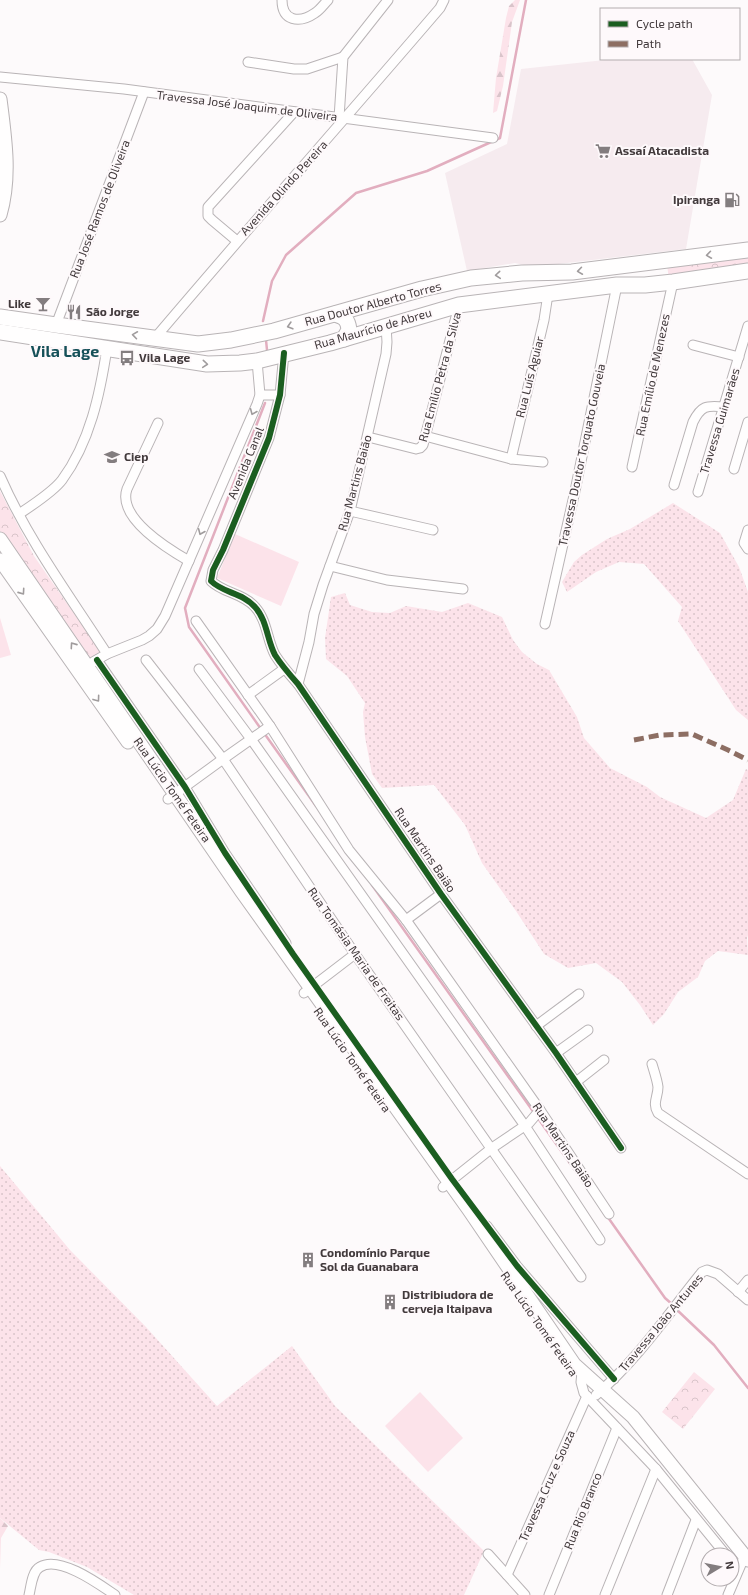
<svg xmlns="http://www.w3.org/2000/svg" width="748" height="1595" font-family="'Exo 2',sans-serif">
<defs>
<pattern id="grass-dots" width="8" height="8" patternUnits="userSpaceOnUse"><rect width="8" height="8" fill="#fce3ea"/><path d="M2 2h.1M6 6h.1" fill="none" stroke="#d9c4ca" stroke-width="1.8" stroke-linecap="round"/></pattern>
<pattern id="forest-firs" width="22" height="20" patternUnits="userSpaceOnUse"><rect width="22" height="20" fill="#fce3ea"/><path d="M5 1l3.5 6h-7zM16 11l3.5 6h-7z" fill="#d9c4ca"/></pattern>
<pattern id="park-crowns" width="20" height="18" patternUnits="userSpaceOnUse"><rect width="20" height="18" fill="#fce3ea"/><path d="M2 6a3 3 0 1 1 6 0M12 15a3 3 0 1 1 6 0" fill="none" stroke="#d9c4ca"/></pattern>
</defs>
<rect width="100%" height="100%" fill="#fdfafb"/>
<path fill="#f6ebef" d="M614 59H692L712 95 686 249 533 267 515 263 467 271 445 173 507 144 521 69Z"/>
<g fill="url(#grass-dots)">
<path d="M673 503 720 533 739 567 748 592V720L736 710 678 621 682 607 644 564 619 562 596 572 567 592 562 582 574 562 582 555 607 539 630 529Z"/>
<path d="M345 593 350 605 372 612 390 613 406 606 442 612 468 603 502 617 513 640 522 652 537 664 549 670 577 717 584 738 610 768 647 787 660 797 706 818 733 800 746 769 748 770V935L747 938 748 955 718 951 705 961 698 977 678 992 664 1014 653 1025 640 1005 622 982 596 963 568 968 544 954 516 911 482 863 465 825 434 785 382 788 372 774 365 737 363 712 365 703 347 676 326 659 325 638 331 597Z"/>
<path d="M0 1166 70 1250 146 1327 217 1406 292 1346 335 1406 484 1551 464 1595H134L87 1567 49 1552 39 1550 0 1518Z"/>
</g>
<g fill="url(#forest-firs)">
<path d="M515 0H520L512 22 503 86 497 111 493 113 496 78 506 18 509 6Z"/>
<path d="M0 1518 8 1526 1 1538 0 1569Z"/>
</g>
<g fill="url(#park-crowns)">
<path d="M748 257V269L669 279 667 265Z"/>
<path d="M0 491 34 556 100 651 99 654 90 661 19 563 0 531Z"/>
<path d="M694 1372 715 1389 683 1429 662 1412Z"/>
</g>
<g fill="#fce3ea">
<path d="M235 534 299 562 281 606 217 578Z"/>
<path d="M0 618 11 655 0 658Z"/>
<path d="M420 1392 463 1438 428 1472 385 1426Z"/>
</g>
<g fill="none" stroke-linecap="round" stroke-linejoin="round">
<g stroke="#e2aebf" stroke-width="2.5">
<path d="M263 321 272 281 286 255 356 193 427 171 500 138 526 0"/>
<path d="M266 340 267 350"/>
<path d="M261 729 189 627 185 608 265 403"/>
<path d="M264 733 316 806"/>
<path d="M372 885 574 1169"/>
<path d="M607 1216 665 1298 673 1305"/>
<path d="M676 1309 714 1345 748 1388"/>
</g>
<defs>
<g id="street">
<path d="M282 0C282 21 299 24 315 13 320 10 324 4 328 0"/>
<path d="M248 62 294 69H307L343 57"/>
<path d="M0 77 124 89 493 138"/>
<path d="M339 118 343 57 388 0"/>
<path d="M237 241 212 220 208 216V207L294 112"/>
<path d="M56 325 144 92"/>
<path d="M155 338C249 227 345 119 440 8L444 0"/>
<path d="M693 345 739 357"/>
<path d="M284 353 280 395 269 438 223 550 213 570 211 581C223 593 243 593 255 607 267 620 267 640 275 655 282 666 290 675 298 684L441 894 556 1053 621 1148"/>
<path d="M260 395H280"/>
<path d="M158 423 127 489C117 518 168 549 189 561"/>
<path d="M425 436 511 459 543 462"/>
<path d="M368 437 416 449 420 448 423 445 459 305"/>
<path d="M511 459 544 320 548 294"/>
<path d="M632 467 673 282"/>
<path d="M734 469 748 422"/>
<path d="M0 476C28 540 69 595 107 654"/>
<path d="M674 485 693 422C701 406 706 405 724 407"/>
<path d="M698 492 748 326"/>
<path d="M350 511 433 530"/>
<path d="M19 514C31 506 53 492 62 480 90 442 100 394 107 348"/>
<path d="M748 530 744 543 748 549"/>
<path d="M330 566 387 580 463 589"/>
<path d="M196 621 270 726 349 850 406 920 540 1110 609 1214"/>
<path d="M545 624 575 491 617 285"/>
<path d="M97 660 185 787 225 853 286 943"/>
<path d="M146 660 223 759 355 954 581 1277"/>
<path d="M93 662 107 654 142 640 149 636 157 629 165 616 257 404 260 395 257 361"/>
<path d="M199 669 251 739 525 1126 600 1240"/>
<path d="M298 684 309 642 314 614 323 585 350 511 386 354 387 342 386 326"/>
<path d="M248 695 284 669"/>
<path d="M168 799 223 759 270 726"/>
<path d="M406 920 441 894"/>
<path d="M304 993 355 954"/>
<path d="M536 1026 579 994"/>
<path d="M556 1053 588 1030"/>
<path d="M652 1064C654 1071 657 1079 658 1087 658 1097 652 1103 658 1113L748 1174"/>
<path d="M576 1082 604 1060"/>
<path d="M443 1187 492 1148 529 1123 540 1110"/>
<path d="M487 1226 517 1266 614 1379"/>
<path d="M738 1292 748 1280"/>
<path d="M582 1372 581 1382 584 1393 656 1469 726 1555"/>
<path d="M596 1395C638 1359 668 1314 702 1272L707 1270 718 1274 748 1300"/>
<path d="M488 1554 525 1595"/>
<path d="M507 1575 587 1396"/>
<path d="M29 1595C31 1587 32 1571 40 1567 59 1555 99 1584 115 1595"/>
<path d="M549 1595 617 1428"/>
<path d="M605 1595 656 1469"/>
<path d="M667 1595 696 1520"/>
<path d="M728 1595 745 1555"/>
</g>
<g id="secondary">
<path d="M0 99C5 138 11 177 0 215"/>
<path d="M0 539 242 892 469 1210 574 1364 633 1417 748 1560"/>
<path d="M0 560 128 742"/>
</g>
<g id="primary">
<path d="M335 314C344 317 348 319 349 330L344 339"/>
<path d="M0 317 56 325 198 344 231 340 274 331 422 289 471 278 522 273 572 272 748 250"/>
<path d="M0 332 207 364 240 363 257 361 330 343 459 305 617 285H645L673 282 748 271"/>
</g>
</defs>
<use href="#street" stroke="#b9b4b6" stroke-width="11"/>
<use href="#secondary" stroke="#b9b4b6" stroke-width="15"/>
<use href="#primary" stroke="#b9b4b6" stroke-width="17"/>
<use href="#street" stroke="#fffefe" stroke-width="9"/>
<use href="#secondary" stroke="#fffefe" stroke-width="13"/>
<use href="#primary" stroke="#fffefe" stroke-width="15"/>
<path stroke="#8d6e63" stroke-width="5" stroke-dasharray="10 5" stroke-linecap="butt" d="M634 740 660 735 692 734 728 750 748 760"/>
<defs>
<g id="cycleway">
<path d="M284 353 280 395 269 438 223 550 213 570 211 581C223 593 243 593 255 607 267 620 267 640 275 655 282 666 290 675 298 684L441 894 556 1053 621 1148"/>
<path d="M97 660 185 787 225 853 293 954 452 1179 517 1266 614 1379"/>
</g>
</defs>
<use href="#cycleway" stroke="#fef9fb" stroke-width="8"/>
<use href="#cycleway" stroke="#1b5e20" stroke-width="6"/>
</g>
<defs><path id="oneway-chevron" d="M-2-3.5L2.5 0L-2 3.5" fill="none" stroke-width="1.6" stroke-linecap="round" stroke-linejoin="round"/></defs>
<g stroke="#a09c9d">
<use href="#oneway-chevron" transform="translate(709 255) rotate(172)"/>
<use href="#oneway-chevron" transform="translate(580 271) rotate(172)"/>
<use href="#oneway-chevron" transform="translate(498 275) rotate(175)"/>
<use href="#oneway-chevron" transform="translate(290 326) rotate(164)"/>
<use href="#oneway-chevron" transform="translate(135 335) rotate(-172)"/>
<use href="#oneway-chevron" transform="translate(205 364) rotate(5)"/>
<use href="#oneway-chevron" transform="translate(253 412) rotate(113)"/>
<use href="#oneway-chevron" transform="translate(201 532) rotate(113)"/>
<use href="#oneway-chevron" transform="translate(22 592) rotate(55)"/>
<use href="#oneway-chevron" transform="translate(73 645) rotate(-125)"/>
<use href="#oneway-chevron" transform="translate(97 699) rotate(54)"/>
</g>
<defs>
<symbol id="supermarket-bare" viewBox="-9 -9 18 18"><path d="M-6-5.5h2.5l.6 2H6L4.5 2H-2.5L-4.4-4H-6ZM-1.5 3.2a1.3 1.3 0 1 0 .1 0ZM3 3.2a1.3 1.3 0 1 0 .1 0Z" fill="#837d7f" stroke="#fef9fb" stroke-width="2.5" paint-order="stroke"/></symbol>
<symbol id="fuel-bare" viewBox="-9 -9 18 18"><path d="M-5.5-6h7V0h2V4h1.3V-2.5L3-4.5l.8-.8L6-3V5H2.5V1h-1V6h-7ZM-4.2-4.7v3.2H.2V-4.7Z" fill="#837d7f" stroke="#fef9fb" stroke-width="2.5" paint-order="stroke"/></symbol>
<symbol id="bar-bare" viewBox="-9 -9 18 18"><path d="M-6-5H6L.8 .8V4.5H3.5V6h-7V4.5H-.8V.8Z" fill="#837d7f" stroke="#fef9fb" stroke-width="2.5" paint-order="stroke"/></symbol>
<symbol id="restaurant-bare" viewBox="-9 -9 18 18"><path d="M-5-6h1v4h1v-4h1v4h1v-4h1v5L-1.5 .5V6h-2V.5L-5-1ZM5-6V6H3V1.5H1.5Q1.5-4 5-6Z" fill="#837d7f" stroke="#fef9fb" stroke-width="2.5" paint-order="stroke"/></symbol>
<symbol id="bus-bare" viewBox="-9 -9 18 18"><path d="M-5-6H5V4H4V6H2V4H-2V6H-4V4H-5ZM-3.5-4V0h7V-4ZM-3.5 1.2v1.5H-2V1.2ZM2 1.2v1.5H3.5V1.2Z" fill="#837d7f" stroke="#fef9fb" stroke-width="2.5" paint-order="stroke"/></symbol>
<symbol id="school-bare" viewBox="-9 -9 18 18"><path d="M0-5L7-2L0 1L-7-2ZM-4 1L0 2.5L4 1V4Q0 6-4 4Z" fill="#837d7f" stroke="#fef9fb" stroke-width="2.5" paint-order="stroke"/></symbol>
<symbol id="building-bare" viewBox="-9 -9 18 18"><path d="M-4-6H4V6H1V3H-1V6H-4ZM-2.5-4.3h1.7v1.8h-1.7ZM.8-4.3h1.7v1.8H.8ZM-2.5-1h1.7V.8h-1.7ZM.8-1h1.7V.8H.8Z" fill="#837d7f" stroke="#fef9fb" stroke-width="2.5" paint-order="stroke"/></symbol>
</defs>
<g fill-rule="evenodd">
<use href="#supermarket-bare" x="592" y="140" width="22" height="22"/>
<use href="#fuel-bare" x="721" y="189" width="22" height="22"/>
<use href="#bar-bare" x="32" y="293" width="22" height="22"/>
<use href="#restaurant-bare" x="63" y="301" width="22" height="22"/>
<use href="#bus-bare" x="116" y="347" width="22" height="22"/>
<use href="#school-bare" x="101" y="446" width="22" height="22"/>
<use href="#building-bare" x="297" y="1249" width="22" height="22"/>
<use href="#building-bare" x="379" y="1291" width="22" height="22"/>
</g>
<g text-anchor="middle" stroke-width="4" stroke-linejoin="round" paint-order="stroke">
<g font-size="12" fill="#423a3c" stroke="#fef9fb">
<text transform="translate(247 106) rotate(7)" y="4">Travessa José Joaquim de Oliveira</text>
<text transform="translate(284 188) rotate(-48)" y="4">Avenida Olindo Pereira</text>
<text transform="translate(100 209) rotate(-69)" y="4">Rua José Ramos de Oliveira</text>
<text transform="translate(373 304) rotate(-15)" y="4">Rua Doutor Alberto Torres</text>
<text transform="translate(373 329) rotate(-16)" y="4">Rua Maurício de Abreu</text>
<text transform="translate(653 375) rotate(-78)" y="4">Rua Emílio de Menezes</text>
<text transform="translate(440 377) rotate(-75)" y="4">Rua Emílio Petra da Silva</text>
<text transform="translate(530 377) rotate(-76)" y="4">Rua Luís Aguiar</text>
<text transform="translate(720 421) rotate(-73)" y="4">Travessa Guimarães</text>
<text transform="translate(582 455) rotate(-78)" y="4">Travessa Doutor Torquato Gouveia</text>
<text transform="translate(246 463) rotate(-68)" y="4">Avenida Canal</text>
<text transform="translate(355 483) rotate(-75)" y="4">Rua Martins Baião</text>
<text transform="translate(172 790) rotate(55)" y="4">Rua Lúcio Tomé Feteira</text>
<text transform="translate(425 850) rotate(56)" y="4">Rua Martins Baião</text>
<text transform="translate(356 954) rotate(55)" y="4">Rua Tomásia Maria de Freitas</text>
<text transform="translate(352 1060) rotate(55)" y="4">Rua Lúcio Tomé Feteira</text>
<text transform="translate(563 1145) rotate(56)" y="4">Rua Martins Baião</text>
<text transform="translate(661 1323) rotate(-50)" y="4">Travessa João Antunes</text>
<text transform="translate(539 1324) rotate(55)" y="4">Rua Lúcio Tomé Feteira</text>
<text transform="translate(547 1486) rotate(-66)" y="4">Travessa Cruz e Souza</text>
<text transform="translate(583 1511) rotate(-68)" y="4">Rua Rio Branco</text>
</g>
<g font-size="12" font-weight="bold" fill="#423a3c" stroke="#fef9fb" text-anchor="start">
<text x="615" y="155">Assaí Atacadista</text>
<text x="720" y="204" text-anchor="end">Ipiranga</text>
<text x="31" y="308" text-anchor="end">Like</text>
<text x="86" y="316">São Jorge</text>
<text x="139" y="362">Vila Lage</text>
<text x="124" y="461">Ciep</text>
<text x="320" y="1257">Condomínio Parque<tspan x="320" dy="14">Sol da Guanabara</tspan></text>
<text x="402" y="1299">Distribiudora de<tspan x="402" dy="14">cerveja Itaipava</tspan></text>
</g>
<g font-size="16" font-weight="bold" fill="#155058" stroke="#fef9fb">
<text x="65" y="357">Vila Lage</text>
</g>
</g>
<rect x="600" y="8" width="140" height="52" fill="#fef9fb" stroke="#b3adaf"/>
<rect x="608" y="21" width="20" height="6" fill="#1b5e20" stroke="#b3adaf"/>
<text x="636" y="28" font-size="12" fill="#423a3c">Cycle path</text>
<rect x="608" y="41" width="20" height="6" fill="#8d6e63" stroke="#b3adaf"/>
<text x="636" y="48" font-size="12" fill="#423a3c">Path</text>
<g transform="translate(720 1567) rotate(80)"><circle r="19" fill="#fef9fb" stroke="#b3adaf"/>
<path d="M0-3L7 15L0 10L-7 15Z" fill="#837d7f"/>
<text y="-6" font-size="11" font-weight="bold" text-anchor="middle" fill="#423a3c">N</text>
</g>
</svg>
